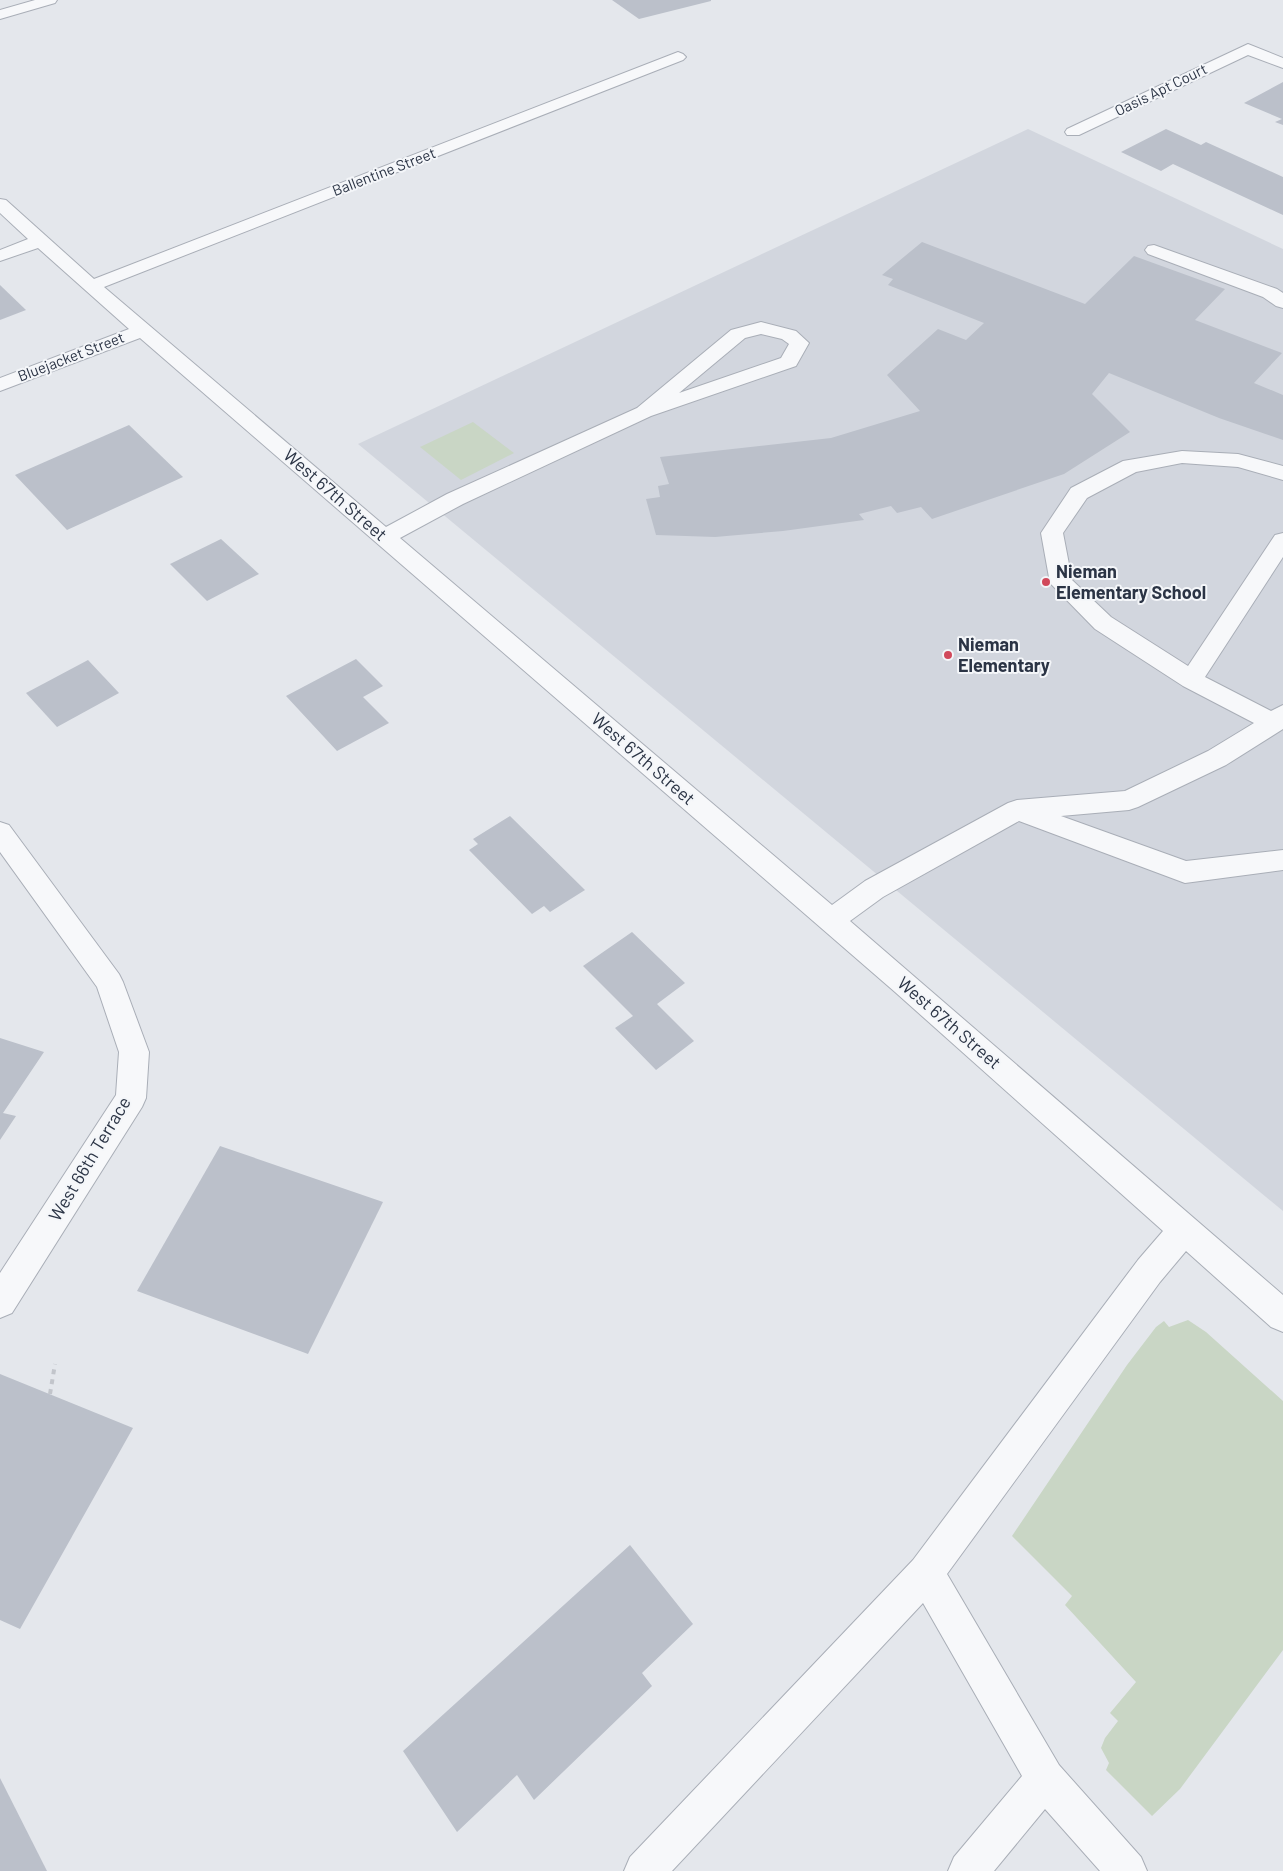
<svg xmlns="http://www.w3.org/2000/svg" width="1283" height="1871" font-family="Barlow,sans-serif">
<rect width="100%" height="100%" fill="#e4e7ec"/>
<path fill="#d2d6de" d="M1028 129 1283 249V1211L358 444Z"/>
<g fill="#c9d6c5">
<path d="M473 422 514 453 461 480 420 447Z"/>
<path d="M1188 1320 1206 1332 1283 1401V1650L1180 1789 1152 1816 1106 1770 1109 1763 1101 1748 1105 1738 1118 1721 1110 1713 1136 1682 1065 1605 1072 1596 1012 1536 1127 1365 1156 1327 1164 1321 1169 1327Z"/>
</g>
<g fill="#bbc0ca">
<path d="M612 0H711V1L639 19Z"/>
<path d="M1283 82V125L1275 122 1282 119 1244 103Z"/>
<path d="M1166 129 1201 145 1206 142 1283 177V215L1173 164 1161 171 1121 152Z"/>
<path d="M922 242 1085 304 1134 256 1225 289 1195 320 1282 353 1254 383 1283 395V440L1219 418 1109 373 1092 394 1130 432 1064 474 932 519 921 507 897 513 891 506 859 514 864 520 783 531 715 537 656 535 646 499 660 497 658 486 669 484 660 457 831 438 920 411 887 375 938 329 966 340 984 323 888 285 893 279 882 275Z"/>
<path d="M0 285 26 310 0 320Z"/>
<path d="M129 425 183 477 67 530 15 475Z"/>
<path d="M221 539 259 574 207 601 170 564Z"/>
<path d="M356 659 383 686 363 697 389 723 337 751 286 696Z"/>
<path d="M88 660 119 693 57 727 26 693Z"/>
<path d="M510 816 585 890 550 912 544 906 532 914 469 850 478 844 473 839Z"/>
<path d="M632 932 685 983 657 1004 694 1041 656 1070 615 1028 633 1016 583 966Z"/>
<path d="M0 1038 44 1052 3 1113 16 1116 0 1140Z"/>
<path d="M220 1146 383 1202 308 1354 137 1291Z"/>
<path d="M0 1374 133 1428 20 1629 0 1620Z"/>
<path d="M630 1545 693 1624 642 1673 652 1686 534 1800 517 1775 457 1832 403 1751Z"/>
<path d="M0 1778 47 1871H0Z"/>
</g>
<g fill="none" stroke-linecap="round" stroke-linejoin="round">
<defs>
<g id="minor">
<path d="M35 0H57L55 3 0 19V10Z"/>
<path d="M1248 44 1283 58V68L1248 55 1079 135H1067L1065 132 1067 129Z"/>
<path d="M678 52 683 54 686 57 683 60 104 287 386 527 447 494 637 408 731 330 761 322 796 331 809 343 796 366 651 416 463 504 400 538 832 905 865 881 1008 803 1017 800 1125 791 1208 751 1254 723 1183 686 1095 629 1050 583 1041 533 1071 488 1123 461 1182 451 1238 454 1283 466V480L1238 467 1182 463 1136 472 1087 498 1063 533 1072 580 1111 617 1188 666 1275 535 1283 533V557L1205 677 1271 711 1283 705V729L1226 765 1138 807 1129 810 1061 816 1186 861 1283 850V870L1185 883 1019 821 883 897 850 921 1283 1295V1332L1271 1327 1186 1251 1160 1282 947 1574 1059 1765 1141 1857 1147 1871H1100L1045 1809 994 1871H948L954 1857 1022 1776 923 1603 672 1871H624L630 1857 913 1560 1138 1260 1163 1231 895 992 140 338 0 391V378L129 329 38 248 0 261V250L28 239 0 213V199L6 200 94 279ZM761 334 782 339 789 344 781 358 679 393 745 338Z"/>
<path d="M1154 245 1277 289 1283 293V308L1276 306 1263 297 1148 254 1145 250 1148 246Z"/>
<path d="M0 822 9 825 119 974 123 982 149 1052 146 1098 142 1107 12 1313 0 1318V1273L116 1095 119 1052 97 987 0 852Z"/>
</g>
</defs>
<use href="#minor" stroke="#a9aeb7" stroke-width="2"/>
<path stroke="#c2c5cb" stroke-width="4" stroke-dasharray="5 5" stroke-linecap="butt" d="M50 1394 55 1364"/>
<use href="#minor" fill="#f7f8fa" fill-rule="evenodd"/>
</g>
<g fill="#d1495b" stroke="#f4f6f9" stroke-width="2">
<circle cx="1046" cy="582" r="5"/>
<circle cx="948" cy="655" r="5"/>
</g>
<g text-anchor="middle" stroke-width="4" stroke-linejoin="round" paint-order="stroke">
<g font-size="15" fill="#2b3445" stroke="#f4f6f9">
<text transform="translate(1161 90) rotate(-26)" y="5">Oasis Apt Court</text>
<text transform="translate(384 172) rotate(-21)" y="5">Ballentine Street</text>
<text transform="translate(71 357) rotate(-21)" y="5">Bluejacket Street</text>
</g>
<g font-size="18" fill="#2b3445" stroke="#f4f6f9">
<text transform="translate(335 495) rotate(41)" y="6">West 67th Street</text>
<text transform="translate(643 759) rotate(41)" y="6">West 67th Street</text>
<text transform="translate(949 1023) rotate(41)" y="6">West 67th Street</text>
<text transform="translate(90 1159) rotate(-59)" y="6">West 66th Terrace</text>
</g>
<g font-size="18" font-weight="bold" fill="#2b3445" stroke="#f4f6f9" text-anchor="start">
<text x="1056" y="578">Nieman<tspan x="1056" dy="21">Elementary School</tspan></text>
<text x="958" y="651">Nieman<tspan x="958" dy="21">Elementary</tspan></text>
</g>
</g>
</svg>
